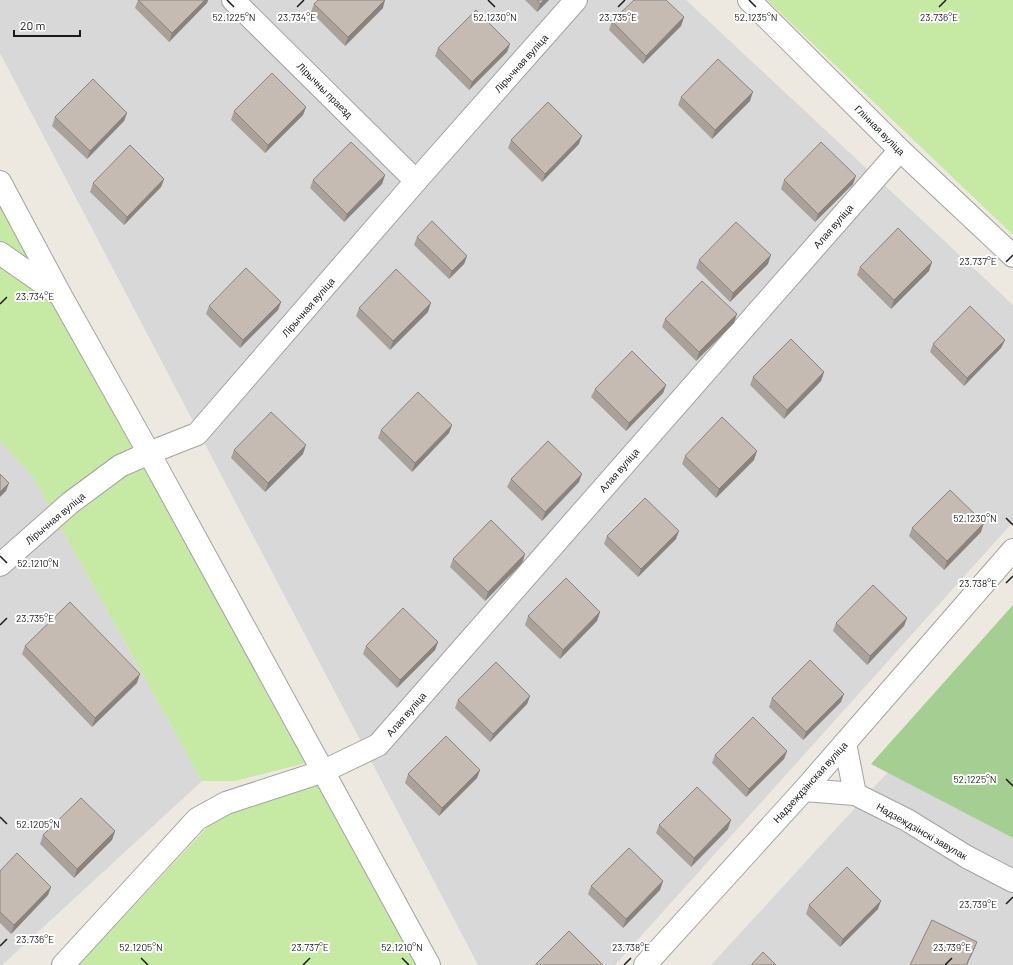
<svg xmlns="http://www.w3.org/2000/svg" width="1013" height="965" font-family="Barlow,sans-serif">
<rect width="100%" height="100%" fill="#ede9e0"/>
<g fill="#d9d8d8">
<path d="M0 0H686L1013 305V522L615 965H478L0 53Z"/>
<path d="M0 441 33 477 202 781 2 965H0Z"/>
<path d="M888 772 1013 838V965H711Z"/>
</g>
<g fill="#c6eaa3">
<path d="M767 0H1013V235Z"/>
<path d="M0 207 133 445 306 763 235 781H202L33 477 0 441Z"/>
<path d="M318 784 417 965H79L212 822 260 801Z"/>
</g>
<path fill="#a5ce93" d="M1013 605V838L871 764Z"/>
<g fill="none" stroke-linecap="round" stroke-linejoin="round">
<defs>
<g id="minor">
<path d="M233 0 416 181"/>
<path d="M749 0 900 150 1013 256"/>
<path d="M0 182 61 296 149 453 429 965"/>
<path d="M0 253 57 293"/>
<path d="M0 565 70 503 120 466 149 453 197 434 416 181 576 0"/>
<path d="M845 743 855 794"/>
<path d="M804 790 855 794 907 820 967 857 1013 881"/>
<path d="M63 965 197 819 226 803 324 771 378 745 900 150"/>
<path d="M645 965 804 790 1013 550"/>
</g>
</defs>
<use href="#minor" stroke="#a2a2a2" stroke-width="24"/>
<use href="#minor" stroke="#fff" stroke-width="22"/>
</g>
<g fill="#a9a19a">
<path d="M138 0H208L207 3 169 42 135 8Z"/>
<path d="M525 0H549L537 12Z"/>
<path d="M314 4 383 8 345 46 311 12Z"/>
<path d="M684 17 681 26 643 64 609 30 612 21Z"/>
<path d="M510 44 507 52 469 90 435 56 438 48Z"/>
<path d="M681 97 750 101 712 139 678 105Z"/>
<path d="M306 107 303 115 265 153 231 120 234 111Z"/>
<path d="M127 113 124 121 87 159 52 126 55 117Z"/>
<path d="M511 140 579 144 542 182 508 148Z"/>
<path d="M385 175 382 184 344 222 310 188 313 180Z"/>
<path d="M164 179 161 187 124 225 90 192 93 183Z"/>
<path d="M784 180 853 184 815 222 781 189Z"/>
<path d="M417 237 467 256 464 264 449 279 414 245Z"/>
<path d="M699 260 768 264 730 302 696 268Z"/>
<path d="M932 262 929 271 891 309 857 275 860 267Z"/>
<path d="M281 302 278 310 240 348 206 314 209 306Z"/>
<path d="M359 308 428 312 390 350 356 316Z"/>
<path d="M665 319 734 323 696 361 662 327Z"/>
<path d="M1005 340 1001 348 964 386 930 352 933 344Z"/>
<path d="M824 372 821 381 784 419 750 385 753 377Z"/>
<path d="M666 385 663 393 626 431 591 397 595 389Z"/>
<path d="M452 425 449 433 412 472 378 438 381 430Z"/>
<path d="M234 450 303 454 265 492 231 458Z"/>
<path d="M685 456 754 460 716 498 682 464Z"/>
<path d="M511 479 579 482 542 521 507 487Z"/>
<path d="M912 528 981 532 944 570 909 536Z"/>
<path d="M607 536 676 539 638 577 604 544Z"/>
<path d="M525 554 522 563 485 601 450 567 453 559Z"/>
<path d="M600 612 597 621 560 659 525 625 528 616Z"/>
<path d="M907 618 904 626 867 665 833 631 836 623Z"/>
<path d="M438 642 435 650 397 688 363 654 366 646Z"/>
<path d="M25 646 137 683 92 727 22 654Z"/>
<path d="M530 696 527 704 490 742 455 708 458 700Z"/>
<path d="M772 698 841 702 803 740 769 707Z"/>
<path d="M787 751 784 759 746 797 712 763 715 755Z"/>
<path d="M480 770 477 778 439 816 405 783 408 774Z"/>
<path d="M659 825 728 829 691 867 656 833Z"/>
<path d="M115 831 112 840 74 878 40 844 43 835Z"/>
<path d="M0 871 51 887 48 895 11 934 0 923Z"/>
<path d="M663 881 660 890 623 928 588 894 591 886Z"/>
<path d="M809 905 878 909 840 947 806 914Z"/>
</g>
<g fill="#8a837d">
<path d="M205 0H208L207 3 169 42 172 33Z"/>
<path d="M385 0 383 8 345 46 348 37Z"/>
<path d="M544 0H549L537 12 540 4Z"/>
<path d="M684 17 681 26 643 64 646 56Z"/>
<path d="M510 44 507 52 469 90 472 82Z"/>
<path d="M753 92 750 101 712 139 715 130Z"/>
<path d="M306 107 303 115 265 153 268 145Z"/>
<path d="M127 113 124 121 87 159 90 151Z"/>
<path d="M582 136 579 144 542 182 545 174Z"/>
<path d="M385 175 382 184 344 222 347 214Z"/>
<path d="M856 176 853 184 815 222 818 214Z"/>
<path d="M164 179 161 187 124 225 127 217Z"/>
<path d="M771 255 768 264 730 302 733 293Z"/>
<path d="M467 256 464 264 449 279 452 271Z"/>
<path d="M932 262 929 271 891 309 894 300Z"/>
<path d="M281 302 278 310 240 348 243 340Z"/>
<path d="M431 303 428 312 390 350 393 341Z"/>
<path d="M737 314 734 323 696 361 699 352Z"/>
<path d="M1005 340 1001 348 964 386 967 378Z"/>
<path d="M824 372 821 381 784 419 787 410Z"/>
<path d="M666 385 663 393 626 431 629 423Z"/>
<path d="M452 425 449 433 412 472 415 463Z"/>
<path d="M306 445 303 454 265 492 268 483Z"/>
<path d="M757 451 754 460 716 498 719 489Z"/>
<path d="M582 474 579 482 542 521 545 512Z"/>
<path d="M9 483 6 491 0 497V492Z"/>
<path d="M984 523 981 532 944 570 947 561Z"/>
<path d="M679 531 676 539 638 577 641 569Z"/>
<path d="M525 554 522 563 485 601 488 592Z"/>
<path d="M600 612 597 621 560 659 563 650Z"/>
<path d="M907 618 904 626 867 665 870 656Z"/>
<path d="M438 642 435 650 397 688 400 680Z"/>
<path d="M140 674 137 683 92 727 95 718Z"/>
<path d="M844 694 841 702 803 740 806 732Z"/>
<path d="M530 696 527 704 490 742 493 734Z"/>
<path d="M787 751 784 759 746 797 749 789Z"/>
<path d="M480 770 477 778 439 816 442 808Z"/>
<path d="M731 820 728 829 691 867 694 858Z"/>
<path d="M115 831 112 840 74 878 77 869Z"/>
<path d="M663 881 660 890 623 928 626 919Z"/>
<path d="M51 887 48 895 11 934 14 925Z"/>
<path d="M881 901 878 909 840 947 843 939Z"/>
<path d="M977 942 974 950 967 965H966Z"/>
</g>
<g fill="#c5bbb3" stroke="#8a837d">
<path d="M138 0H205L172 33Z"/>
<path d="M318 0H385L348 37 314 4Z"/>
<path d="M537 0H544L540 4Z"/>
<path d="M634 0H666L684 17 646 56 612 21Z"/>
<path d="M476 10 510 44 472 82 438 48Z"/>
<path d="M718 59 753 92 715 130 681 97Z"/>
<path d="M272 73 306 107 268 145 234 111Z"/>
<path d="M93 79 127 113 90 151 55 117Z"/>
<path d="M548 102 582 136 545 174 511 140Z"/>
<path d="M351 142 385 175 347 214 313 180Z"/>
<path d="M821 142 856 176 818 214 784 180Z"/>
<path d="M130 145 164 179 127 217 93 183Z"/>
<path d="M432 221 467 256 452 271 417 237Z"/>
<path d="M736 222 771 255 733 293 699 260Z"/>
<path d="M898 228 932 262 894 300 860 267Z"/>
<path d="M246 268 281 302 243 340 209 306Z"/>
<path d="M396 269 431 303 393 341 359 308Z"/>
<path d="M702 281 737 314 699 352 665 319Z"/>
<path d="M970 306 1005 340 967 378 933 344Z"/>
<path d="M791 339 824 372 787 410 753 377Z"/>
<path d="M632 351 666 385 629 423 595 389Z"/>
<path d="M418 392 452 425 415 463 381 430Z"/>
<path d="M271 412 306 445 268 483 234 450Z"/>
<path d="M722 417 757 451 719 489 685 456Z"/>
<path d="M548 441 582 474 545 512 511 479Z"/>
<path d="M0 474 9 483 0 492Z"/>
<path d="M950 490 984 523 947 561 912 528Z"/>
<path d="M645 498 679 531 641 569 607 536Z"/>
<path d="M491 520 525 554 488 592 453 559Z"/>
<path d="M566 578 600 612 563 650 528 616Z"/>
<path d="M873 585 907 618 870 656 836 623Z"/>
<path d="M70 602 140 674 95 718 25 646Z"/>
<path d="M403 608 438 642 400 680 366 646Z"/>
<path d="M810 660 844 694 806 732 772 698Z"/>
<path d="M496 662 530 696 493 734 458 700Z"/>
<path d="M753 717 787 751 749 789 715 755Z"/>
<path d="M446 736 480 770 442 808 408 774Z"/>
<path d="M697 787 731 820 694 858 659 825Z"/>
<path d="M81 798 115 831 77 869 43 835Z"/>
<path d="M629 848 663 881 626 919 591 886Z"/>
<path d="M17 853 51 887 14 925 0 912V871Z"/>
<path d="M847 867 881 901 843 939 809 905Z"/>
<path d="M932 920 977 942 966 965H910Z"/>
<path d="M569 931 603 965H535Z"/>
<path d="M763 952 776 965H751Z"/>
</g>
<path fill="none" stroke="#1b1b1b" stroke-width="1.5" d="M227 0 234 7M488 0 495 7M749 0 756 7M297 7 304 0M618 7 625 0M939 7 946 0M1006 262 1013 255M0 304 7 297M1006 518 1013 525M0 556 7 563M1006 583 1013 576M0 625 7 618M1006 779 1013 786M0 817 7 824M1006 904 1013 897M0 946 7 939M141 958 148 965M402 958 409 965M303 965 310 958M624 965 631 958M945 965 952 958"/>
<g text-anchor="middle" stroke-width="4" stroke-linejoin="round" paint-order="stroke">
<g font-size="10" fill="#1b1b1b" stroke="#fff">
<text transform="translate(521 63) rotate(-48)" y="4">Лірычная вуліца</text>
<text transform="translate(325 90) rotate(45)" y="4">Лірычны праезд</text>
<text transform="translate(880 130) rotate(45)" y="4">Глінная вуліца</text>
<text transform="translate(833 226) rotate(-49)" y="4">Алая вуліца</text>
<text transform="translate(308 307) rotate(-49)" y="4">Лірычная вуліца</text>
<text transform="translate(619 470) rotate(-49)" y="4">Алая вуліца</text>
<text transform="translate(55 518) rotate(-40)" y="4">Лірычная вуліца</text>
<text transform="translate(406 714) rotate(-49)" y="4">Алая вуліца</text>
<text transform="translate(810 782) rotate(-48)" y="4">Надзеждзінская вуліца</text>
<text transform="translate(922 831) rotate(30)" y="4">Надзеждзінскі завулак</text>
</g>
</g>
<g font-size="10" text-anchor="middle" fill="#1b1b1b" stroke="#fff" stroke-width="4" stroke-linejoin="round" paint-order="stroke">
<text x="234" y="21">52.1225°N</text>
<text x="297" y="21">23.734°E</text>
<text x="495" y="21">52.1230°N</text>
<text x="618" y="21">23.735°E</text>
<text x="756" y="21">52.1235°N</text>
<text x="939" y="21">23.736°E</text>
<text x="978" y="265">23.737°E</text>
<text x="35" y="300">23.734°E</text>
<text x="975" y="522">52.1230°N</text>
<text x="38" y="567">52.1210°N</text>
<text x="978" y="587">23.738°E</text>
<text x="35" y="622">23.735°E</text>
<text x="975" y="783">52.1225°N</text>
<text x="38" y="828">52.1205°N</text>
<text x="978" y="908">23.739°E</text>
<text x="35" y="943">23.736°E</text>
<text x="310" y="951">23.737°E</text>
<text x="631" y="951">23.738°E</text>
<text x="952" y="951">23.739°E</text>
<text x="141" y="951">52.1205°N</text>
<text x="402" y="951">52.1210°N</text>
</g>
<path d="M14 30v6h66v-6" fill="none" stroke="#1b1b1b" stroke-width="2"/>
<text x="20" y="30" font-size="12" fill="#1b1b1b" stroke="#ffffff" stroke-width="3" paint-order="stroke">20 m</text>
</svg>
